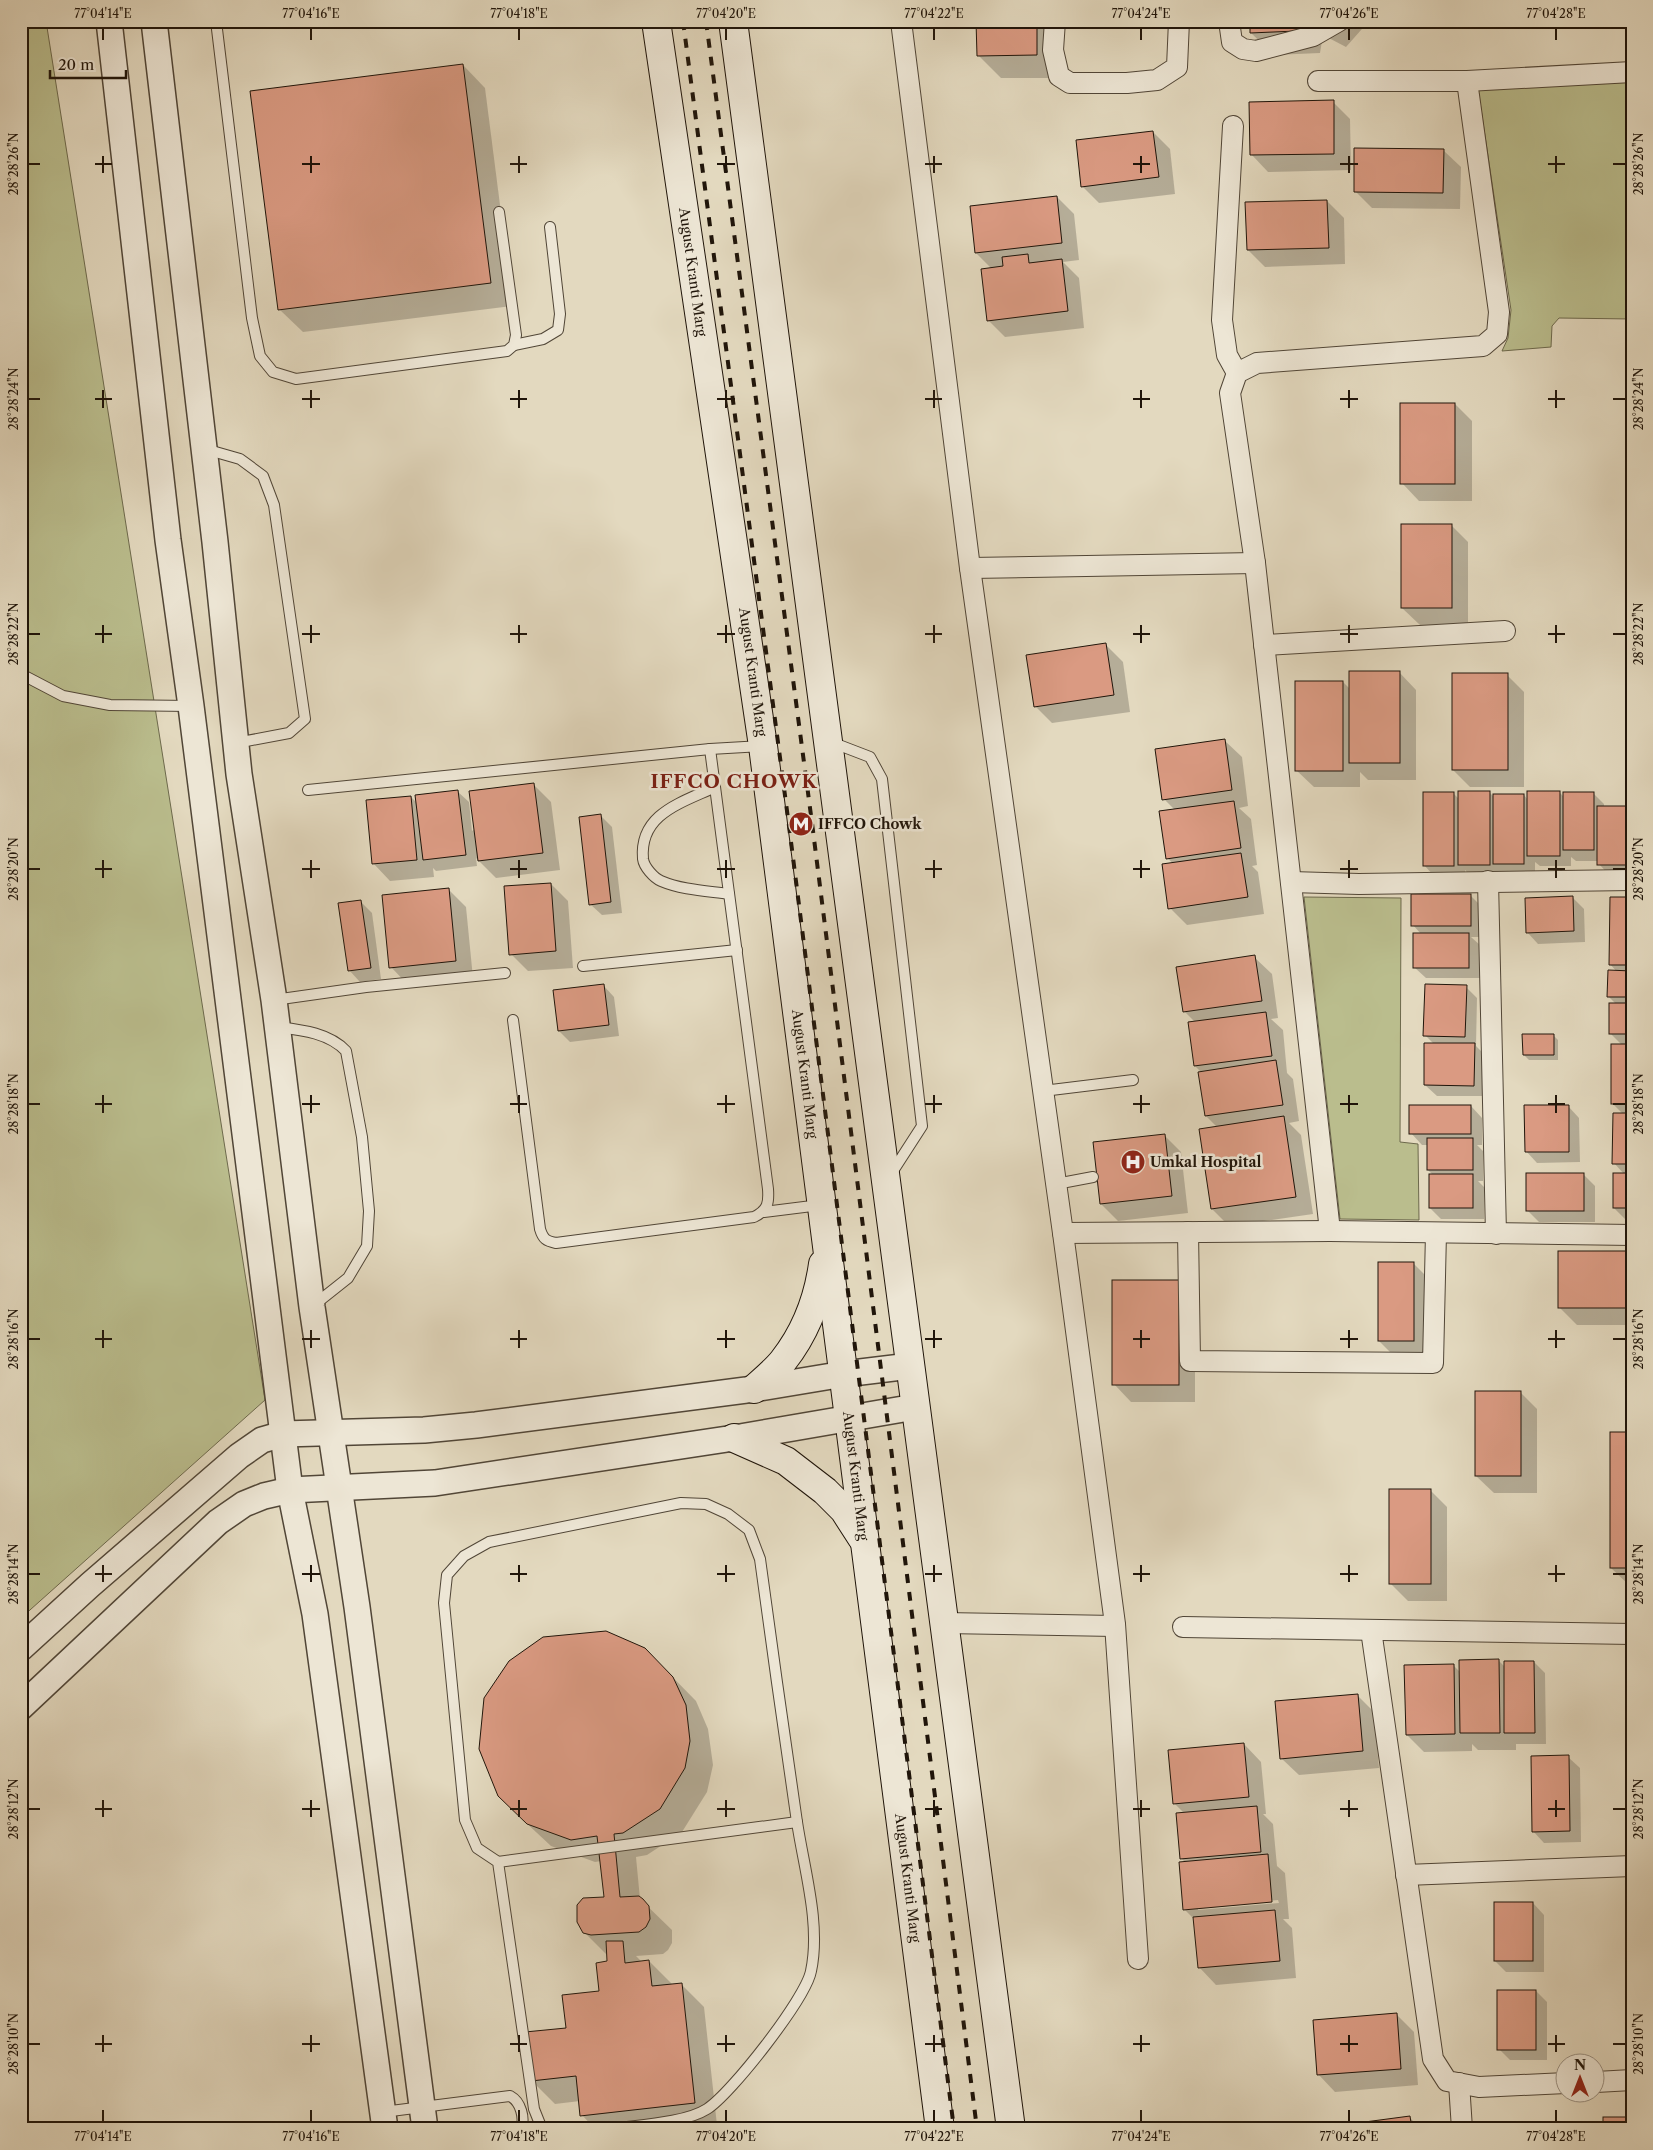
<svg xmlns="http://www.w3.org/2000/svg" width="1653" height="2150" font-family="'Libre Caslon Text',serif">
<rect width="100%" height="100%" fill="#e3d9bf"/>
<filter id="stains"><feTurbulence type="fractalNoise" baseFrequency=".004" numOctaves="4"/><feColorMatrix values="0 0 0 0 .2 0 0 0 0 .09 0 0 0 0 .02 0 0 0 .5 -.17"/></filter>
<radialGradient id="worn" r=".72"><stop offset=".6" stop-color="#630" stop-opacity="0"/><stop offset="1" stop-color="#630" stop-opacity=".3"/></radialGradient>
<g fill="#babd8d" stroke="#6d694c">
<path d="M21 21H46L265 1400 21 1618Z"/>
<path d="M1632 82V319L1559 318 1552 326 1551 347 1502 351 1508 338 1511 310 1478 89Z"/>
<path d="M1304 897 1401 898 1400 1142 1418 1144 1419 1220 1340 1219Z"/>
</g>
<g fill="#0003" fill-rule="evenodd">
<path d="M978 21H1059V78H1001L978 55Z"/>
<path d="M1251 21H1369L1346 47 1323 35 1320 53 1274 55 1251 33Z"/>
<path d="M463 65 485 88 513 306 303 332 280 310Z"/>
<path d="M1333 102 1350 119 1351 170 1268 172 1251 154Z"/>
<path d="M1153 132 1170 149 1175 194 1099 203 1082 186Z"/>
<path d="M1443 150 1461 167 1460 209 1372 208 1355 191Z"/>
<path d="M1057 197 1074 214 1079 260 1063 262 1079 278 1084 328 1005 337 988 320 992 269 976 253 971 207Z"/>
<path d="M1327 201 1344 218 1345 264 1265 267 1248 250Z"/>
<path d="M1455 404 1472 421V501H1419L1402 483Z"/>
<path d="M1451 525 1468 542V625H1420L1402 608Z"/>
<path d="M1106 645 1123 662 1130 712 1052 723 1035 706Z"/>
<path d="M1399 672 1416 690V780H1368L1360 772V787H1314L1296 770 1343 682 1351 690Z"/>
<path d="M1507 675 1524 692V787H1470L1453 770Z"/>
<path d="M1224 740 1242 757 1248 806 1239 808 1251 819 1257 865 1252 866 1258 872 1264 914 1187 925 1170 908 1174 864 1167 858 1175 810 1164 799Z"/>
<path d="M534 785 551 802 560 870 496 878 476 858 477 866 436 871 433 868 434 877 390 881 373 863 411 797 417 803 457 791 469 802 472 831Z"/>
<path d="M1453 793 1459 799 1490 793 1494 797 1524 795 1528 800 1560 793 1564 797 1593 793 1604 804V807H1628L1632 811V876H1610L1599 864V861H1576L1571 857V866H1540L1535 862V875H1505L1501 871V876H1471L1465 870V877H1435L1424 865Z"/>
<path d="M600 815 612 827 622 913 602 915 590 904Z"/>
<path d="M551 884 568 901 573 968 528 971 511 954Z"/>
<path d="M448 889 466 907 473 978 408 985 391 967Z"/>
<path d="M1470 895 1482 907V937H1471L1480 945V978H1426L1414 967 1421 934 1413 925Z"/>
<path d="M1572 897 1584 909 1585 942 1538 944 1527 932Z"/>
<path d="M1632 898V1219H1625L1614 1208 1624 1174 1614 1163 1623 1114 1612 1103 1622 1045 1611 1034 1616 1004 1608 996 1617 972 1610 964Z"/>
<path d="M360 901 372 913 381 979 360 982 349 970Z"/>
<path d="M1254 957 1272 974 1278 1018 1271 1019 1283 1030 1287 1073 1293 1079 1299 1121 1289 1123 1301 1135 1313 1214 1229 1226 1212 1209 1201 1130 1217 1127 1206 1116 1202 1073 1195 1066V1022L1184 1011Z"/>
<path d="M603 985 614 997 619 1036 570 1042 559 1031 554 992Z"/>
<path d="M1466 987 1477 998 1476 1046 1486 1056 1485 1096H1437L1425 1085 1434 1044 1425 1035Z"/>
<path d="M1553 1035 1558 1040V1060H1529L1524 1055Z"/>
<path d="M1471 1106 1482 1118V1145H1477L1483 1151V1181H1478L1484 1187V1219H1441L1430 1208 1433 1175 1428 1170V1145H1422L1411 1133Z"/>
<path d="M1568 1106 1579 1118 1580 1162 1537 1163 1526 1151Z"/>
<path d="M1164 1135 1181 1152 1188 1213 1118 1221 1101 1204Z"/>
<path d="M1583 1174 1595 1186V1222H1539L1527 1210Z"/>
<path d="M1632 1253V1325H1577L1559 1307Z"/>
<path d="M1414 1264 1425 1275V1352H1390L1379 1341Z"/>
<path d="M1114 1281 1195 1299V1402H1131L1114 1384Z"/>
<path d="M1520 1392 1537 1409V1493H1494L1476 1476Z"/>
<path d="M1632 1434V1585H1629L1611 1568Z"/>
<path d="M1430 1490 1447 1507V1601H1408L1391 1584Z"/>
<path d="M645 1649 696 1701 708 1729 713 1765 707 1792 682 1832 647 1855 636 1857 640 1899 672 1930V1943L668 1950 663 1954 636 1956 642 1962 649 1961 672 1984H681L704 2007 717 2125 685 2129H595L582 2115 580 2101 555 2104 532 2081 568 2029 600 1992 609 1962 608 1956 584 1932 605 1898 601 1861 595 1862 551 1846 522 1819Z"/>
<path d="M1498 1660 1505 1667 1534 1662 1545 1673 1546 1744H1516V1750H1478L1472 1744V1751L1424 1752 1407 1735 1453 1665 1460 1672Z"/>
<path d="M1357 1695 1374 1712 1379 1768 1299 1775 1281 1758Z"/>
<path d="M1244 1744 1261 1762 1266 1814H1263L1273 1824 1277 1866 1285 1873 1289 1919H1283L1292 1928 1296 1978 1216 1985 1199 1967 1195 1920 1185 1910 1186 1863 1181 1858 1184 1813 1174 1803ZM1278 1900 1279 1903 1198 1910V1908Z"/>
<path d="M1568 1757 1580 1768 1581 1842 1544 1843 1533 1831Z"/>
<path d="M1533 1903 1544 1915V1972H1506L1495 1961Z"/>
<path d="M1536 1991 1547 2002V2060H1510L1499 2049Z"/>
<path d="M1397 2015 1414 2032 1418 2085 1335 2092 1318 2074Z"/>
<path d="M1410 2118 1421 2129H1329Z"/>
</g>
<g fill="#da9a82" stroke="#20150a">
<path d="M976 21H1037V55L977 56Z"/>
<path d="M1250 21H1299L1297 31 1250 33Z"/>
<path d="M463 64 491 283 278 310 250 91Z"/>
<path d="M1334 100V154L1250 155 1249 102Z"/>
<path d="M1153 131 1159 177 1081 187 1076 140Z"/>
<path d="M1354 148 1444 149 1443 193 1354 192Z"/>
<path d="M1057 196 1062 243 975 253 970 206Z"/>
<path d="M1327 200 1329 248 1247 250 1245 202Z"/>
<path d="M1028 254 1029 263 1062 259 1068 311 987 321 981 269 1003 266 1002 257Z"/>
<rect x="1400" y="403" width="55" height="81"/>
<rect x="1401" y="524" width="51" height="84"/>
<path d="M1106 643 1114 695 1034 707 1026 655Z"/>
<rect x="1349" y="671" width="51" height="92"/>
<rect x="1452" y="673" width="56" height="97"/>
<rect x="1295" y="681" width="48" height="90"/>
<path d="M1225 739 1232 790 1162 800 1155 749Z"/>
<path d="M534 783 543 853 478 861 469 791Z"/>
<path d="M458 790 466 855 423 860 415 795Z"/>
<rect x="1458" y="791" width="32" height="74"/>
<rect x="1527" y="791" width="33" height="65"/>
<rect x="1423" y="792" width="31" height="74"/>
<rect x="1563" y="792" width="31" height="58"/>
<rect x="1493" y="794" width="31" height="70"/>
<path d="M411 796 417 860 372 864 366 800Z"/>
<path d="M1234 801 1241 848 1166 859 1159 811Z"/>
<rect x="1597" y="806" width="32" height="59"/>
<path d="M601 814 611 902 589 905 579 817Z"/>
<path d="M1241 853 1248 897 1168 909 1162 864Z"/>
<path d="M551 883 556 951 509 955 504 886Z"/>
<path d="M449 888 456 961 389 968 382 895Z"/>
<rect x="1411" y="894" width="60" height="32"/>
<path d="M1573 896 1574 931 1526 933 1525 898Z"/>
<path d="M1610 897H1632V965H1609Z"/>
<path d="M361 900 371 968 348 971 338 903Z"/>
<rect x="1413" y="933" width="56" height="35"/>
<path d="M1255 955 1262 1001 1183 1012 1176 967Z"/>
<path d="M1608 970 1632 971V997H1607Z"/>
<path d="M604 984 609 1025 558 1031 553 990Z"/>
<path d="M1425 984 1467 985 1465 1037 1423 1036Z"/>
<rect x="1609" y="1003" width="23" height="31"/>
<path d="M1266 1012 1272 1056 1194 1066 1188 1022Z"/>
<path d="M1522 1034H1554V1055H1523Z"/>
<path d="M1424 1043H1475L1474 1086 1424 1085Z"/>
<rect x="1611" y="1044" width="21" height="60"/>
<path d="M1276 1060 1283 1105 1205 1116 1198 1072Z"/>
<rect x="1409" y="1105" width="62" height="29"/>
<path d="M1524 1105H1569V1152H1525Z"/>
<path d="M1613 1113H1632V1164H1612Z"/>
<path d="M1284 1116 1296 1197 1211 1209 1199 1129Z"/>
<path d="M1165 1134 1172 1196 1100 1204 1093 1142Z"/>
<rect x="1427" y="1138" width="46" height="32"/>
<rect x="1526" y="1173" width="58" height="38"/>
<rect x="1613" y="1173" width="19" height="35"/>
<rect x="1429" y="1174" width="44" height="34"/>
<rect x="1558" y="1251" width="74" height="57"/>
<rect x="1378" y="1262" width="36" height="79"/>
<rect x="1112" y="1280" width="67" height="105"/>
<rect x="1475" y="1391" width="46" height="85"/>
<rect x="1610" y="1432" width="22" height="136"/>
<rect x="1389" y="1489" width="42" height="95"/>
<path d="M606 1631 645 1648 673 1677 686 1705 690 1741 685 1768 660 1809 623 1833 614 1834 620 1897 639 1896 643 1899 649 1906 650 1919 646 1927 639 1932 591 1935 583 1933 577 1922V1905L583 1898 604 1897 597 1836 571 1840 527 1824 498 1796 479 1749 484 1698 509 1661 543 1637Z"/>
<path d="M1499 1659 1500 1733H1460L1459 1660Z"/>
<path d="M1504 1661H1534L1535 1733H1504Z"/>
<path d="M1454 1664 1455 1734 1406 1735 1404 1665Z"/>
<path d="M1358 1694 1363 1751 1280 1759 1275 1701Z"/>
<path d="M1244 1743 1249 1797 1173 1804 1168 1750Z"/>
<path d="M1569 1755 1570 1831 1532 1832 1531 1756Z"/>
<path d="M1257 1806 1261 1852 1180 1859 1176 1813Z"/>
<path d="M1268 1854 1272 1902 1183 1910 1179 1862Z"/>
<rect x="1494" y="1902" width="39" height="59"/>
<path d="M1275 1910 1280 1961 1198 1968 1193 1917Z"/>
<path d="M606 1941H623L625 1963 649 1960 652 1986 682 1983 695 2103 580 2116 576 2076 531 2081 525 2032 566 2028 562 1995 599 1991 596 1963 607 1961Z"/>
<rect x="1497" y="1990" width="39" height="60"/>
<path d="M1397 2013 1401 2069 1317 2075 1313 2020Z"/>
<path d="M1410 2116 1412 2129H1327V2127Z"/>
<rect x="1603" y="2117" width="29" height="12"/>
<rect x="1511" y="2122" width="42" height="7"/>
</g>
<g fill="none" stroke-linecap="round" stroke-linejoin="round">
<defs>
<g id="service">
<path d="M216 21 252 318 260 356 273 372 296 379 507 351 514 345 516 335 499 212"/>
<path d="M514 345 543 339 558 330 560 314 550 227"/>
<path d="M205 449 240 459 263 476 274 505 305 719 289 733 236 743"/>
<path d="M21 674 63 696 110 705 191 706"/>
<path d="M831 742 870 757 882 779 922 1126 891 1174"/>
<path d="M715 787C681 803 639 814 643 859 644 867 654 878 661 881 682 890 708 891 729 894"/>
<path d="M308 790 710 749 762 746"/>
<path d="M583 966 737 950"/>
<path d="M274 1000 366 987 505 973"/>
<path d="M513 1020 540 1229C543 1239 546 1241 556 1243L754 1217C768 1210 769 1203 768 1189L710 749"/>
<path d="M278 1027C302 1030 329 1033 346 1051L362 1137 369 1211 367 1246 348 1278 314 1305"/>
<path d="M1043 1091 1133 1080"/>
<path d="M1056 1184 1093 1177"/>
<path d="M764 1212 820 1205"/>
<path d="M498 1862 797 1822"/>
<path d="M383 2112 510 2096C521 2102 525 2118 521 2129"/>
<path d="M542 2129 534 2109 498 1862 477 1848 465 1820 444 1603 447 1575 464 1556 489 1542 681 1503 706 1504 728 1514 749 1530 760 1559C772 1647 784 1734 797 1822 804 1869 821 1924 811 1971 806 1998 731 2094 707 2109 685 2123 638 2125 611 2129"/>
</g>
<g id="minor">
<path d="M901 21 970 568 1063 1233 1115 1624 1138 1959"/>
<path d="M1055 21 1053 50 1059 76 1070 83H1127L1157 80 1177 67 1179 21"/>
<path d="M1229 21 1232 42 1243 49 1256 51 1313 36 1339 21"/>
<path d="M1318 81H1467L1632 72"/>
<path d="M1233 126 1222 320 1227 355 1237 373"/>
<path d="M970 568 1255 563"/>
<path d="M1264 645 1505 631"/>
<path d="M1488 881 1496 1234"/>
<path d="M1291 882 1359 884 1632 880"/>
<path d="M1330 1231 1255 563 1230 393 1237 373 1257 363 1483 346 1497 334 1499 312 1467 81"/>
<path d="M1188 1232 1190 1361 1433 1363 1436 1233"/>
<path d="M1063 1233 1330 1231 1632 1235"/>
<path d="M944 1623 1115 1626"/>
<path d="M1183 1627 1632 1634"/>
<path d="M1371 1630 1433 2059 1447 2081 1479 2087 1566 2083"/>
<path d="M1406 1875 1632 1866"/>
<path d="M1596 2082 1632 2080"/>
<path d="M1459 2083 1462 2129"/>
</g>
<g id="tertiary">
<path d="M109 21 168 540 191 706 290 1490 315 1614 385 2129"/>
<path d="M154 21 215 542 239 774 274 1000 312 1307 357 1607 425 2129"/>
<path d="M21 1648 90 1585 239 1456 262 1440 283 1434 424 1430 476 1425 754 1389 844 1374 910 1366"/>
<path d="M21 1707 218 1522 244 1504 264 1496 290 1490 435 1483 734 1438 915 1407"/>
</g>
<g id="secondary">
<path d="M656 21 763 746 940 2129"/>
<path d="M733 21 1011 2129"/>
<path d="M754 1389C764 1380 775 1371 783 1361 805 1333 818 1300 823 1264"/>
<path d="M734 1438 786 1461 825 1491 844 1510 862 1538"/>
</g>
</defs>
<use href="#service" stroke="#514637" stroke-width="12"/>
<use href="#minor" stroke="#514637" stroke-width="22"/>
<use href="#tertiary" stroke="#514637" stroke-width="28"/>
<use href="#secondary" stroke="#20150a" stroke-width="30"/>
<use href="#service" stroke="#ede6d5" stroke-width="10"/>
<use href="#minor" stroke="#ede6d5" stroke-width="20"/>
<use href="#tertiary" stroke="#ede6d5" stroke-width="25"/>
<use href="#secondary" stroke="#ede6d5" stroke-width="28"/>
<g stroke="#20150a" stroke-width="4" stroke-dasharray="9 9" stroke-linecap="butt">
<path d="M683 21 789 826 954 2129"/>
<path d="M706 21 812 823 977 2129"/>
</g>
</g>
<path fill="none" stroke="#20150a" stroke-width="2" d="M103 28V40M311 28V40M519 28V40M726 28V40M934 28V40M1141 28V40M1349 28V40M1556 28V40M103 156V173M311 156V173M519 156V173M726 156V173M934 156V173M1141 156V173M1349 156V173M1556 156V173M28 164H40M95 164H112M302 164H320M510 164H527M717 164H735M925 164H942M1133 164H1150M1340 164H1358M1548 164H1565M1613 164H1626M103 390V408M311 390V408M519 390V408M726 390V408M934 390V408M1141 390V408M1349 390V408M1556 390V408M28 399H40M95 399H112M302 399H320M510 399H527M717 399H735M925 399H942M1133 399H1150M1340 399H1358M1548 399H1565M1613 399H1626M103 625V643M311 625V643M519 625V643M726 625V643M934 625V643M1141 625V643M1349 625V643M1556 625V643M28 634H40M95 634H112M302 634H320M510 634H527M717 634H735M925 634H942M1133 634H1150M1340 634H1358M1548 634H1565M1613 634H1626M103 860V878M311 860V878M519 860V878M726 860V878M934 860V878M1141 860V878M1349 860V878M1556 860V878M28 869H40M95 869H112M302 869H320M510 869H527M717 869H735M925 869H942M1133 869H1150M1340 869H1358M1548 869H1565M1613 869H1626M103 1095V1113M311 1095V1113M519 1095V1113M726 1095V1113M934 1095V1113M1141 1095V1113M1349 1095V1113M1556 1095V1113M28 1104H40M95 1104H112M302 1104H320M510 1104H527M717 1104H735M925 1104H942M1133 1104H1150M1340 1104H1358M1548 1104H1565M1613 1104H1626M103 1330V1348M311 1330V1348M519 1330V1348M726 1330V1348M934 1330V1348M1141 1330V1348M1349 1330V1348M1556 1330V1348M28 1339H40M95 1339H112M302 1339H320M510 1339H527M717 1339H735M925 1339H942M1133 1339H1150M1340 1339H1358M1548 1339H1565M1613 1339H1626M103 1565V1582M311 1565V1582M519 1565V1582M726 1565V1582M934 1565V1582M1141 1565V1582M1349 1565V1582M1556 1565V1582M28 1574H40M95 1574H112M302 1574H320M510 1574H527M717 1574H735M925 1574H942M1133 1574H1150M1340 1574H1358M1548 1574H1565M1613 1574H1626M103 1800V1817M311 1800V1817M519 1800V1817M726 1800V1817M934 1800V1817M1141 1800V1817M1349 1800V1817M1556 1800V1817M28 1809H40M95 1809H112M302 1809H320M510 1809H527M717 1809H735M925 1809H942M1133 1809H1150M1340 1809H1358M1548 1809H1565M1613 1809H1626M103 2035V2052M311 2035V2052M519 2035V2052M726 2035V2052M934 2035V2052M1141 2035V2052M1349 2035V2052M1556 2035V2052M28 2044H40M95 2044H112M302 2044H320M510 2044H527M717 2044H735M925 2044H942M1133 2044H1150M1340 2044H1358M1548 2044H1565M1613 2044H1626M103 2110V2122M311 2110V2122M519 2110V2122M726 2110V2122M934 2110V2122M1141 2110V2122M1349 2110V2122M1556 2110V2122"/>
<defs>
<symbol id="metro-disc" viewBox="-11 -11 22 22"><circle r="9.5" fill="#8f2418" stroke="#ede6d5"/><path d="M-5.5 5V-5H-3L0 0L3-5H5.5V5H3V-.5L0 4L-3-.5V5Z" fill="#fff"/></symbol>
<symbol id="hospital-disc" viewBox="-11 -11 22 22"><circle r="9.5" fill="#8f2418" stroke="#ede6d5"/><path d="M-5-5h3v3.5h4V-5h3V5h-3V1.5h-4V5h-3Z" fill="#fff"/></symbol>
</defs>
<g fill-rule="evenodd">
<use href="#metro-disc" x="787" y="810" width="28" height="28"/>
<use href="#hospital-disc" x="1119" y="1148" width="28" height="28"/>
</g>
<g text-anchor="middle" stroke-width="5" stroke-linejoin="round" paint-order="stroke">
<g font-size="14" fill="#20150a" stroke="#ede6d5">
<text transform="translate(693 272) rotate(82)" y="5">August Kranti Marg</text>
<text transform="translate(753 672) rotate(82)" y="5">August Kranti Marg</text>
<text transform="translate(805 1074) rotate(83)" y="5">August Kranti Marg</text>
<text transform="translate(856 1476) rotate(83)" y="5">August Kranti Marg</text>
<text transform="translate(908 1878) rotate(83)" y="5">August Kranti Marg</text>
</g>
<g font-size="14" font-weight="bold" fill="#20150a" stroke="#ede6d5" text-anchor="start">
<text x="818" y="829">IFFCO Chowk</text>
<text x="1150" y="1167">Umkal Hospital</text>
</g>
<g font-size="19" font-weight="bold" letter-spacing="1" fill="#7a1f14" stroke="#ede6d5">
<text x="734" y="788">IFFCO CHOWK</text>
</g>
</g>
<rect width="1653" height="2150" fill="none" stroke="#e3d9bf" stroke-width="55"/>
<g transform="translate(1580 2078)"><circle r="24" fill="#ede6d5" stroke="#9b9284"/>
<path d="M0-4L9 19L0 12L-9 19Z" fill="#8f2418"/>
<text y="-8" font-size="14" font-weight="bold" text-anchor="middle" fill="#20150a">N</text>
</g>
<path d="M50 70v8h76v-8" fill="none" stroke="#20150a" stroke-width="2.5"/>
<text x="58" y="70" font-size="15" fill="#20150a" stroke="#ede6d5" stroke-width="4" paint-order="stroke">20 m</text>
<rect x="28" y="28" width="1598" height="2094" fill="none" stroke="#20150a" stroke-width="2"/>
<g font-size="12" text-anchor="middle" fill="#20150a">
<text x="103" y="18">77°04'14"E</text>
<text x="311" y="18">77°04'16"E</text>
<text x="519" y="18">77°04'18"E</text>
<text x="726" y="18">77°04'20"E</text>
<text x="934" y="18">77°04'22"E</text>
<text x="1141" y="18">77°04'24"E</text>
<text x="1349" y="18">77°04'26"E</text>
<text x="1556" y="18">77°04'28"E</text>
<text transform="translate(14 164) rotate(-90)" y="4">28°28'26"N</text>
<text transform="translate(1639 164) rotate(-90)" y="4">28°28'26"N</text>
<text transform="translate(14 399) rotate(-90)" y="4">28°28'24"N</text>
<text transform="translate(1639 399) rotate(-90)" y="4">28°28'24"N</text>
<text transform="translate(14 634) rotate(-90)" y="4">28°28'22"N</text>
<text transform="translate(1639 634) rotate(-90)" y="4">28°28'22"N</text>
<text transform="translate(14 869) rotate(-90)" y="4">28°28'20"N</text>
<text transform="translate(1639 869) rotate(-90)" y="4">28°28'20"N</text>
<text transform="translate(14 1104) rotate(-90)" y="4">28°28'18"N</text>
<text transform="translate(1639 1104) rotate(-90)" y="4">28°28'18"N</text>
<text transform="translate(14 1339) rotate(-90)" y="4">28°28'16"N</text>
<text transform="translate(1639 1339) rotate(-90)" y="4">28°28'16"N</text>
<text transform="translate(14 1574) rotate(-90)" y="4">28°28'14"N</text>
<text transform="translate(1639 1574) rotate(-90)" y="4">28°28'14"N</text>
<text transform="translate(14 1809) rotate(-90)" y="4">28°28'12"N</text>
<text transform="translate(1639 1809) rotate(-90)" y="4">28°28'12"N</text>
<text transform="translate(14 2044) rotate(-90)" y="4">28°28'10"N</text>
<text transform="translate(1639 2044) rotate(-90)" y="4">28°28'10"N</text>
<text x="103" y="2141">77°04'14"E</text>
<text x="311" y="2141">77°04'16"E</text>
<text x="519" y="2141">77°04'18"E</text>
<text x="726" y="2141">77°04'20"E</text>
<text x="934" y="2141">77°04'22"E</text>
<text x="1141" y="2141">77°04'24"E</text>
<text x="1349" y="2141">77°04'26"E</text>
<text x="1556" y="2141">77°04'28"E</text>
</g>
<rect width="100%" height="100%" filter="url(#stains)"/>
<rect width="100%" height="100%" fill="url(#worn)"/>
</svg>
